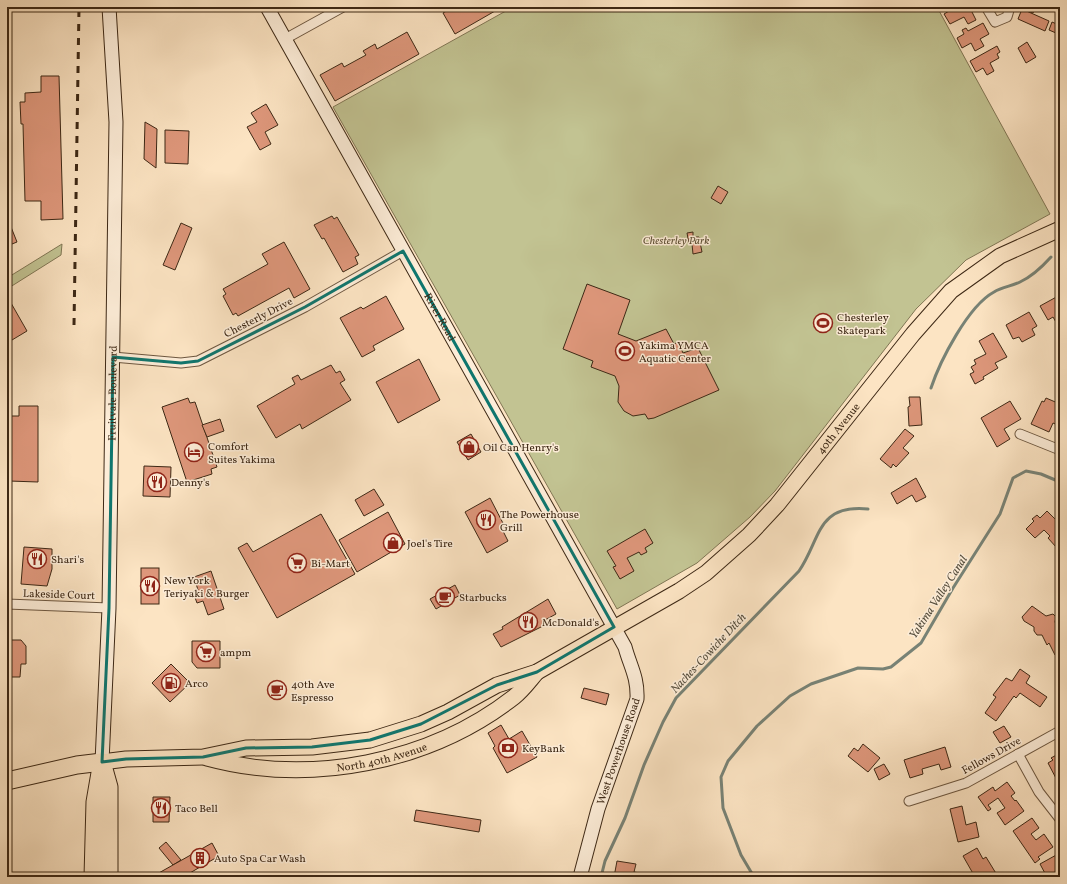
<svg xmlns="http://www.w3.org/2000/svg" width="1067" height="884" font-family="Vollkorn,serif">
<rect width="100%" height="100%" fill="#fce4c3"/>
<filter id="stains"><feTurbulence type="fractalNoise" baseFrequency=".005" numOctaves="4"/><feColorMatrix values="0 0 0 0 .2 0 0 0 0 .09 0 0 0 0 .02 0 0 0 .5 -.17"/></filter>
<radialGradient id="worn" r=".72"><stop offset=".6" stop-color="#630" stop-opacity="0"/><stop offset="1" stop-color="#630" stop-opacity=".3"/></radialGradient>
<g fill="#c2c392" stroke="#807654">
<path d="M513 7H937L1050 214 966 260 916 309 775 491 750 517 697 563 617 609 333 107Z"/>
<path d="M62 244 61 255 7 289V278Z"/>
</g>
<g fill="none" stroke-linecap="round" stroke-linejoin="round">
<g stroke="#788275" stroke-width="3">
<path d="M931 388C940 361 968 306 994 292 1002 287 1012 286 1020 282 1033 276 1042 267 1051 257"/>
<path d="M601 877 605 861 625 818 644 765 663 722 676 698 799 571C821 539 816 504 868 509"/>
<path d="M754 877 741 855 723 808 721 777 728 761 757 726 790 696 811 684 858 668 883 669 891 667 921 643 953 588 1000 514 1013 478 1026 471 1041 474 1060 482"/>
</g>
</g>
<g fill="#de977b" stroke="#3d2815">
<path d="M10 7H27V9L10 11Z"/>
<path d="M449 7H502L455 34 443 13 450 9Z"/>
<path d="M956 7H971L970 8 976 20 968 24 964 17 950 24 944 14Z"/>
<path d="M1027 7H1036L1033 13 1026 11Z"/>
<path d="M1043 7H1055L1053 11Z"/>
<path d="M1022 9 1049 21 1045 31 1018 19Z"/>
<path d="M1052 22 1059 25 1056 33 1049 30Z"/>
<path d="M983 23 989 34 980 39 984 46 975 51 971 43 962 48 957 38 964 34 962 30 966 28 968 31Z"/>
<path d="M407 32 419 54 335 101 320 75 342 63 344 67 366 55 363 51 375 44 377 49Z"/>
<path d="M1027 42 1036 57 1026 63 1018 48Z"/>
<path d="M997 46 1000 52 997 54 999 58 990 63 994 71 987 75 983 68 976 72 970 61Z"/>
<path d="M41 76H59L63 219 41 220V201H25L23 124H21L20 102H25V93L41 92Z"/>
<path d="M266 104 278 125 265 132 271 144 260 150 247 127 257 122 251 113Z"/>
<path d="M145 122 157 129 156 168 144 159Z"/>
<path d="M165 130 189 131 188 164 165 163Z"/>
<path d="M718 186 728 192 721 204 711 198Z"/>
<path d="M332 216 334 219 337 217 359 255 355 257 358 264 343 272 324 238 322 239 314 225Z"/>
<path d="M7 217 17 242 7 246Z"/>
<path d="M181 223 192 228 175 270 163 265Z"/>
<path d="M693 232V237H699L702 252 693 254 692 244H689L687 233Z"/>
<path d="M284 242 310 289 294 298 289 288 238 316 236 313 233 315 223 296 226 294 223 289 268 264 262 254Z"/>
<path d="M587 284 630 300 618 334 636 341 666 329 674 344 678 342 683 353 698 348 719 390 654 418 648 419 645 414 633 416 624 411 618 402 619 386 615 376 591 367 593 361 563 349Z"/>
<path d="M1060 295V322L1057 324 1053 317 1048 320 1040 306Z"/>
<path d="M7 296 27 331 7 343Z"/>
<path d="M386 296 404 329 373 346 375 350 362 357 340 318 361 307 363 309Z"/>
<path d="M1029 312 1037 326 1032 329 1035 335 1022 342 1019 337 1013 339 1006 325Z"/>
<path d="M993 333 1007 357 995 363 998 368 983 377 984 379 975 384 970 374 974 372 971 367 976 364 974 360 986 354 979 341Z"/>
<path d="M419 359 440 400 398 423 376 382Z"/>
<path d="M331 365 336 373 340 371 345 380 340 383 351 400 302 429 300 424 276 438 257 406 295 384 292 378 298 375 301 380Z"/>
<path d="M909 397H920L922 425 909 426 908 407 910 406Z"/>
<path d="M188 398 190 403 195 402 217 467 211 469 212 474 187 482 162 407Z"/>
<path d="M1046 398 1060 404V426L1053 423 1049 432 1031 424 1042 401 1044 402Z"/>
<path d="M1010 401 1021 419 1004 429 1010 439 997 447 981 418Z"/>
<path d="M19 406H38V482L9 481V470L7 469V416H19Z"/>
<path d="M220 419 224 431 207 437 202 425Z"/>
<path d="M905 429 914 436 903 448 909 453 896 467 893 464 891 468 880 459Z"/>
<path d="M471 434 481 452 468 460 457 442Z"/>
<path d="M144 466 171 467 170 497 143 496Z"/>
<path d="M916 478 926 497 916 502 912 495 897 504 891 493Z"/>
<path d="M374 489 384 505 364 516 355 500Z"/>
<path d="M490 498 506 529 503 531 508 541 487 553 465 512Z"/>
<path d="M1047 511 1060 524V543L1056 547 1048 538 1050 536 1044 530 1035 538 1026 529 1034 521 1032 519 1037 515 1040 518Z"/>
<path d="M388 512 405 544 357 572 339 540Z"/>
<path d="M321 514 355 574 277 618 238 548 247 543 253 552Z"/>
<path d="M645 529 653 543 645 548 647 552 641 555 639 552 627 558 634 571 620 579 613 567 616 566 607 551Z"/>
<path d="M24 547 52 549V569L47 586 21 584Z"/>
<rect x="141" y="568" width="18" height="36"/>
<path d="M211 571 224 609 208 615 203 601 197 603 193 592 198 590 194 577Z"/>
<path d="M455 585 460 595 436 609 430 599Z"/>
<path d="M548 599 556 614 545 620 547 624 501 647 493 634 503 629 502 627Z"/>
<path d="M1032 606 1046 616 1053 614 1056 617 1055 622 1060 631V652L1055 655 1049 643 1047 645 1042 635H1037L1034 631V627L1024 621 1022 617Z"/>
<path d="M7 640H21L26 646V664H21L20 677H9Z"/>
<path d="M192 641H220V668H197L192 662Z"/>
<path d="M171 664 190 683 170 702 152 683Z"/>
<path d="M1020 669 1030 676 1026 683 1047 697 1040 707 1020 693 1016 698 1014 696 996 721 985 713 996 697 993 695 1006 678 1012 681Z"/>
<path d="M275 685 280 686V694H274Z"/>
<path d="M584 688 609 694 606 705 581 698Z"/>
<path d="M501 725 509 739 522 731 537 757 507 773 493 748 495 746 488 733Z"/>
<path d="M1004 726 1011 737 1000 743 993 732Z"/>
<path d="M863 744 880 758 868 772 848 756 854 748 858 751Z"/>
<path d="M945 747 951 767 941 770 939 764 922 769 923 774 910 778 904 760Z"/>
<path d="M1060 753V783L1059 784 1048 763 1053 760 1051 758Z"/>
<path d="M884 764 890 774 879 780 874 769Z"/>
<path d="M1007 782 1015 793 1011 796 1015 801 1016 800 1024 811 1005 825 997 813 1005 808 998 798 988 805 991 809 988 811 978 797 993 787 995 791Z"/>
<path d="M153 797H170L169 822H153Z"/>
<path d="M962 806 966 825 976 822 979 837 958 842 950 809Z"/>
<path d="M416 810 481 820 479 832 414 821Z"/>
<path d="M1032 818 1039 828 1031 834 1036 840 1044 834 1053 847 1038 857 1040 859 1035 863 1013 831Z"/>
<path d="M166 842 181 860 173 865 159 848Z"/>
<path d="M212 843 219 856 183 877H159L157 874Z"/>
<path d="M977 848 983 859 986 857 997 875 975 877 963 856Z"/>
<path d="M1058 854 1060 858V877H1047L1040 864Z"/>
<path d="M617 861 636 864 634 872 640 873 639 877H614Z"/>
</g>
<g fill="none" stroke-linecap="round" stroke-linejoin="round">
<defs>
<g id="street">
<path d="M986 7 995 22 1007 17 1010 7"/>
<path d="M285 39 343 7"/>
<path d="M113 357 181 363 198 361 305 307 403 251"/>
<path d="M1020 434 1060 450"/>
<path d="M7 604 109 608"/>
<path d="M1018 754 1039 792 1060 819"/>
<path d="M909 801 966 783 1060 731"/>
</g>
<g id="secondary">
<path id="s1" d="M267 7 625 647C630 666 638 677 637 699L598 809 580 877"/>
<path id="s2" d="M102 762 109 608 116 122 109 7"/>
</g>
<g id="primary">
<path id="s3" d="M207 758C310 786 429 763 514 697 523 690 530 680 537 672"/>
<path id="s4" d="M102 762 126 759 203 757 246 748 312 747 370 740 421 724 448 712 497 685 537 672 679 591 706 573 749 535 777 505 913 334 951 291 1000 256 1060 229"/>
</g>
<g id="highway">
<path d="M102 762 109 787V877"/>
<path d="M7 781 77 765 102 762"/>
<path d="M93 877 95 802 101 767"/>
</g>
</defs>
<use href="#street" stroke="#6d5740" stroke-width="11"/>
<use href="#secondary" stroke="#3d2815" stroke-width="15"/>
<use href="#primary" stroke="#3d2815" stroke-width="17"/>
<use href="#highway" stroke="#3d2815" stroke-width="19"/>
<use href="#street" stroke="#fdedd8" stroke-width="9"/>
<use href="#secondary" stroke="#fdedd8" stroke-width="13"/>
<use href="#primary" stroke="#fce4c3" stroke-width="15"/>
<use href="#highway" stroke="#fce4c3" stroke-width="17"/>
<path stroke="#3d2815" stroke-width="3" stroke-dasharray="7 7" stroke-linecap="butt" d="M74 325 79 7"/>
</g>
<path fill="none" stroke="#0f766e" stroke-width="3" stroke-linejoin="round" d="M403 251 614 627 537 672 497 685 421 724 370 740 312 747 246 748 203 757 126 759 102 762 109 608 113 357 181 363 198 361 305 307Z"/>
<defs>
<symbol id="stadium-ring" viewBox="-11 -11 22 22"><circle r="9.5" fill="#fdedd8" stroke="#8f2418" stroke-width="1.5"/><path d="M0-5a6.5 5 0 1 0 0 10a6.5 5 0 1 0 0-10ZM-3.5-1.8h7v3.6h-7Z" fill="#8f2418"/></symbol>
<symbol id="shop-ring" viewBox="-11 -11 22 22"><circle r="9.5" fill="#fdedd8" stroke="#8f2418" stroke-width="1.5"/><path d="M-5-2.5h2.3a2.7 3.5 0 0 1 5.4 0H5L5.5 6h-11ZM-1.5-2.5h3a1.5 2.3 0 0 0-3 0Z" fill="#8f2418"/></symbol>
<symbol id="hotel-ring" viewBox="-11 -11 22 22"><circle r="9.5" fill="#fdedd8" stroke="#8f2418" stroke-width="1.5"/><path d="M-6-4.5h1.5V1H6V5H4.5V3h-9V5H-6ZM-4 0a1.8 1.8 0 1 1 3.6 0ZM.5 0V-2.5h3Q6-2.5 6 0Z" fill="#8f2418"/></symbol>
<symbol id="restaurant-ring" viewBox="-11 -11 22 22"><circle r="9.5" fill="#fdedd8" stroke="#8f2418" stroke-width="1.5"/><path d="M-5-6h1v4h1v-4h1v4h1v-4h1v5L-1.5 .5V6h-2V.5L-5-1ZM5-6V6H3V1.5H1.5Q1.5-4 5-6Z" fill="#8f2418"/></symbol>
<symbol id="supermarket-ring" viewBox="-11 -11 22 22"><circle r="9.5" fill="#fdedd8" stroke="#8f2418" stroke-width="1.5"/><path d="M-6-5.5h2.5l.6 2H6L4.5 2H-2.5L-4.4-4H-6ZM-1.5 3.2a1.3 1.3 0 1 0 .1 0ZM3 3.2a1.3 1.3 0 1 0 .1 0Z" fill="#8f2418"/></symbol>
<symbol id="cafe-ring" viewBox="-11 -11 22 22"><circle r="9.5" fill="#fdedd8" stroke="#8f2418" stroke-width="1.5"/><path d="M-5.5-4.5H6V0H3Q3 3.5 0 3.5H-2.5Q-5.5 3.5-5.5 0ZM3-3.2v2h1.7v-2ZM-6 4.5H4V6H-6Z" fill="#8f2418"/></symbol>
<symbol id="fuel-ring" viewBox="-11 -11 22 22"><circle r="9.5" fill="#fdedd8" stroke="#8f2418" stroke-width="1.5"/><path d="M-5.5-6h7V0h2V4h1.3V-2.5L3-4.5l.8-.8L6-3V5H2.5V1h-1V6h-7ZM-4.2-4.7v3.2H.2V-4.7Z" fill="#8f2418"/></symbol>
<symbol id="bank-ring" viewBox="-11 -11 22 22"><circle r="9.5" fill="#fdedd8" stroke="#8f2418" stroke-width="1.5"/><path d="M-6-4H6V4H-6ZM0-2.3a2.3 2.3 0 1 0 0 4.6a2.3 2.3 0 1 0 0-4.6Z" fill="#8f2418"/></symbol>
<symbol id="building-ring" viewBox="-11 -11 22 22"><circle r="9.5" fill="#fdedd8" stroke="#8f2418" stroke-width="1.5"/><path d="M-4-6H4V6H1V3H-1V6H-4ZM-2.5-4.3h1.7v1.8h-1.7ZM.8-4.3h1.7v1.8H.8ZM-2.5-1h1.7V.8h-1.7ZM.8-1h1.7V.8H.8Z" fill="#8f2418"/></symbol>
</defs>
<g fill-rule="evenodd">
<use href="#stadium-ring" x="812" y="312" width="22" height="22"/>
<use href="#stadium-ring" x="614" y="340" width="22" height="22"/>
<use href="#shop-ring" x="458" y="436" width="22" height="22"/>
<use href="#hotel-ring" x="183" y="441" width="22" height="22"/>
<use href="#restaurant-ring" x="146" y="471" width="22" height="22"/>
<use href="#restaurant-ring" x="475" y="509" width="22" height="22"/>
<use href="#shop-ring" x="382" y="532" width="22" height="22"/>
<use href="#restaurant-ring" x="26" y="548" width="22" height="22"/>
<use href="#supermarket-ring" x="286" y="552" width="22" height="22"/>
<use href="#restaurant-ring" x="139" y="575" width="22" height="22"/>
<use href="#cafe-ring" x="434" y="586" width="22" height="22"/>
<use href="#restaurant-ring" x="517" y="611" width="22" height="22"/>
<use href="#supermarket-ring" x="195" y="641" width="22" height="22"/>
<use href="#fuel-ring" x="160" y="672" width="22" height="22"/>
<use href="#cafe-ring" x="266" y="679" width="22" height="22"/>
<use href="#bank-ring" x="497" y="737" width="22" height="22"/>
<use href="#restaurant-ring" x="150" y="797" width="22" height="22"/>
<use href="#building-ring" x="189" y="847" width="22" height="22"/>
</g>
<g text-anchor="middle" stroke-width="3" stroke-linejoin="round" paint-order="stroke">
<g font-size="11" font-style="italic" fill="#5e4f34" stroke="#fdedd8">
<text x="676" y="244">Chesterley Park</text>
</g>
<g font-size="11" fill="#3d2815" stroke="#fdedd8">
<text transform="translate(258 317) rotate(-27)" y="4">Chesterly Drive</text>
<text dy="4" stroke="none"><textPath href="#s1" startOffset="355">River Road</textPath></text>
<text dy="4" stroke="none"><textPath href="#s2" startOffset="369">Fruitvale Boulevard</textPath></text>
<text dy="4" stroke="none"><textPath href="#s4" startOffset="843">40th Avenue</textPath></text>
<text transform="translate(59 594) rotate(2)" y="4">Lakeside Court</text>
<text transform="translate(618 751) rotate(-71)" y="4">West Powerhouse Road</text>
<text transform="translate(991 755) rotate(-29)" y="4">Fellows Drive</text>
<text dy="4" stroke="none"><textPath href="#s3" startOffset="177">North 40th Avenue</textPath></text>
</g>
<g font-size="11" fill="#3d2815" stroke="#fdedd8" text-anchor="start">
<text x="837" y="321">Chesterley<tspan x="837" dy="13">Skatepark</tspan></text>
<text x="639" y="349">Yakima YMCA<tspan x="639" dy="13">Aquatic Center</tspan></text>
<text x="208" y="450">Comfort<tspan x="208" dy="13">Suites Yakima</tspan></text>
<text x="483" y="451">Oil Can Henry's</text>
<text x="171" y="486">Denny's</text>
<text x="500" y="518">The Powerhouse<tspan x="500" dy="13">Grill</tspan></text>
<text x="407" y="547">Joel's Tire</text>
<text x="51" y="563">Shari's</text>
<text x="311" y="567">Bi-Mart</text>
<text x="164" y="584">New York<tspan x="164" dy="13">Teriyaki &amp; Burger</tspan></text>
<text x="459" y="601">Starbucks</text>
<text x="542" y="626">McDonald's</text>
<text x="220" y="656">ampm</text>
<text x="185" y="687">Arco</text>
<text x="291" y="688">40th Ave<tspan x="291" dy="13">Espresso</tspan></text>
<text x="522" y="752">KeyBank</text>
<text x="175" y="812">Taco Bell</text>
<text x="214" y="862">Auto Spa Car Wash</text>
</g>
<g font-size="12" font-style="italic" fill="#564e3d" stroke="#fdedd8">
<text transform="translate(938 597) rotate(-57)" y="4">Yakima Valley Canal</text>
<text transform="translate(708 653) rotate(-47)" y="4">Naches-Cowiche Ditch</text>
</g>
</g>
<rect width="1067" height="884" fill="none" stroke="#fce4c3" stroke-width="24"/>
<rect x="8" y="8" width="1051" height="868" fill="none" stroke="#3d2815" stroke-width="2"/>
<rect x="12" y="12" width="1043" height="860" fill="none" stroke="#3d2815"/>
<rect width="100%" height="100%" filter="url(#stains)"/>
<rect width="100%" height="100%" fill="url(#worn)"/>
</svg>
